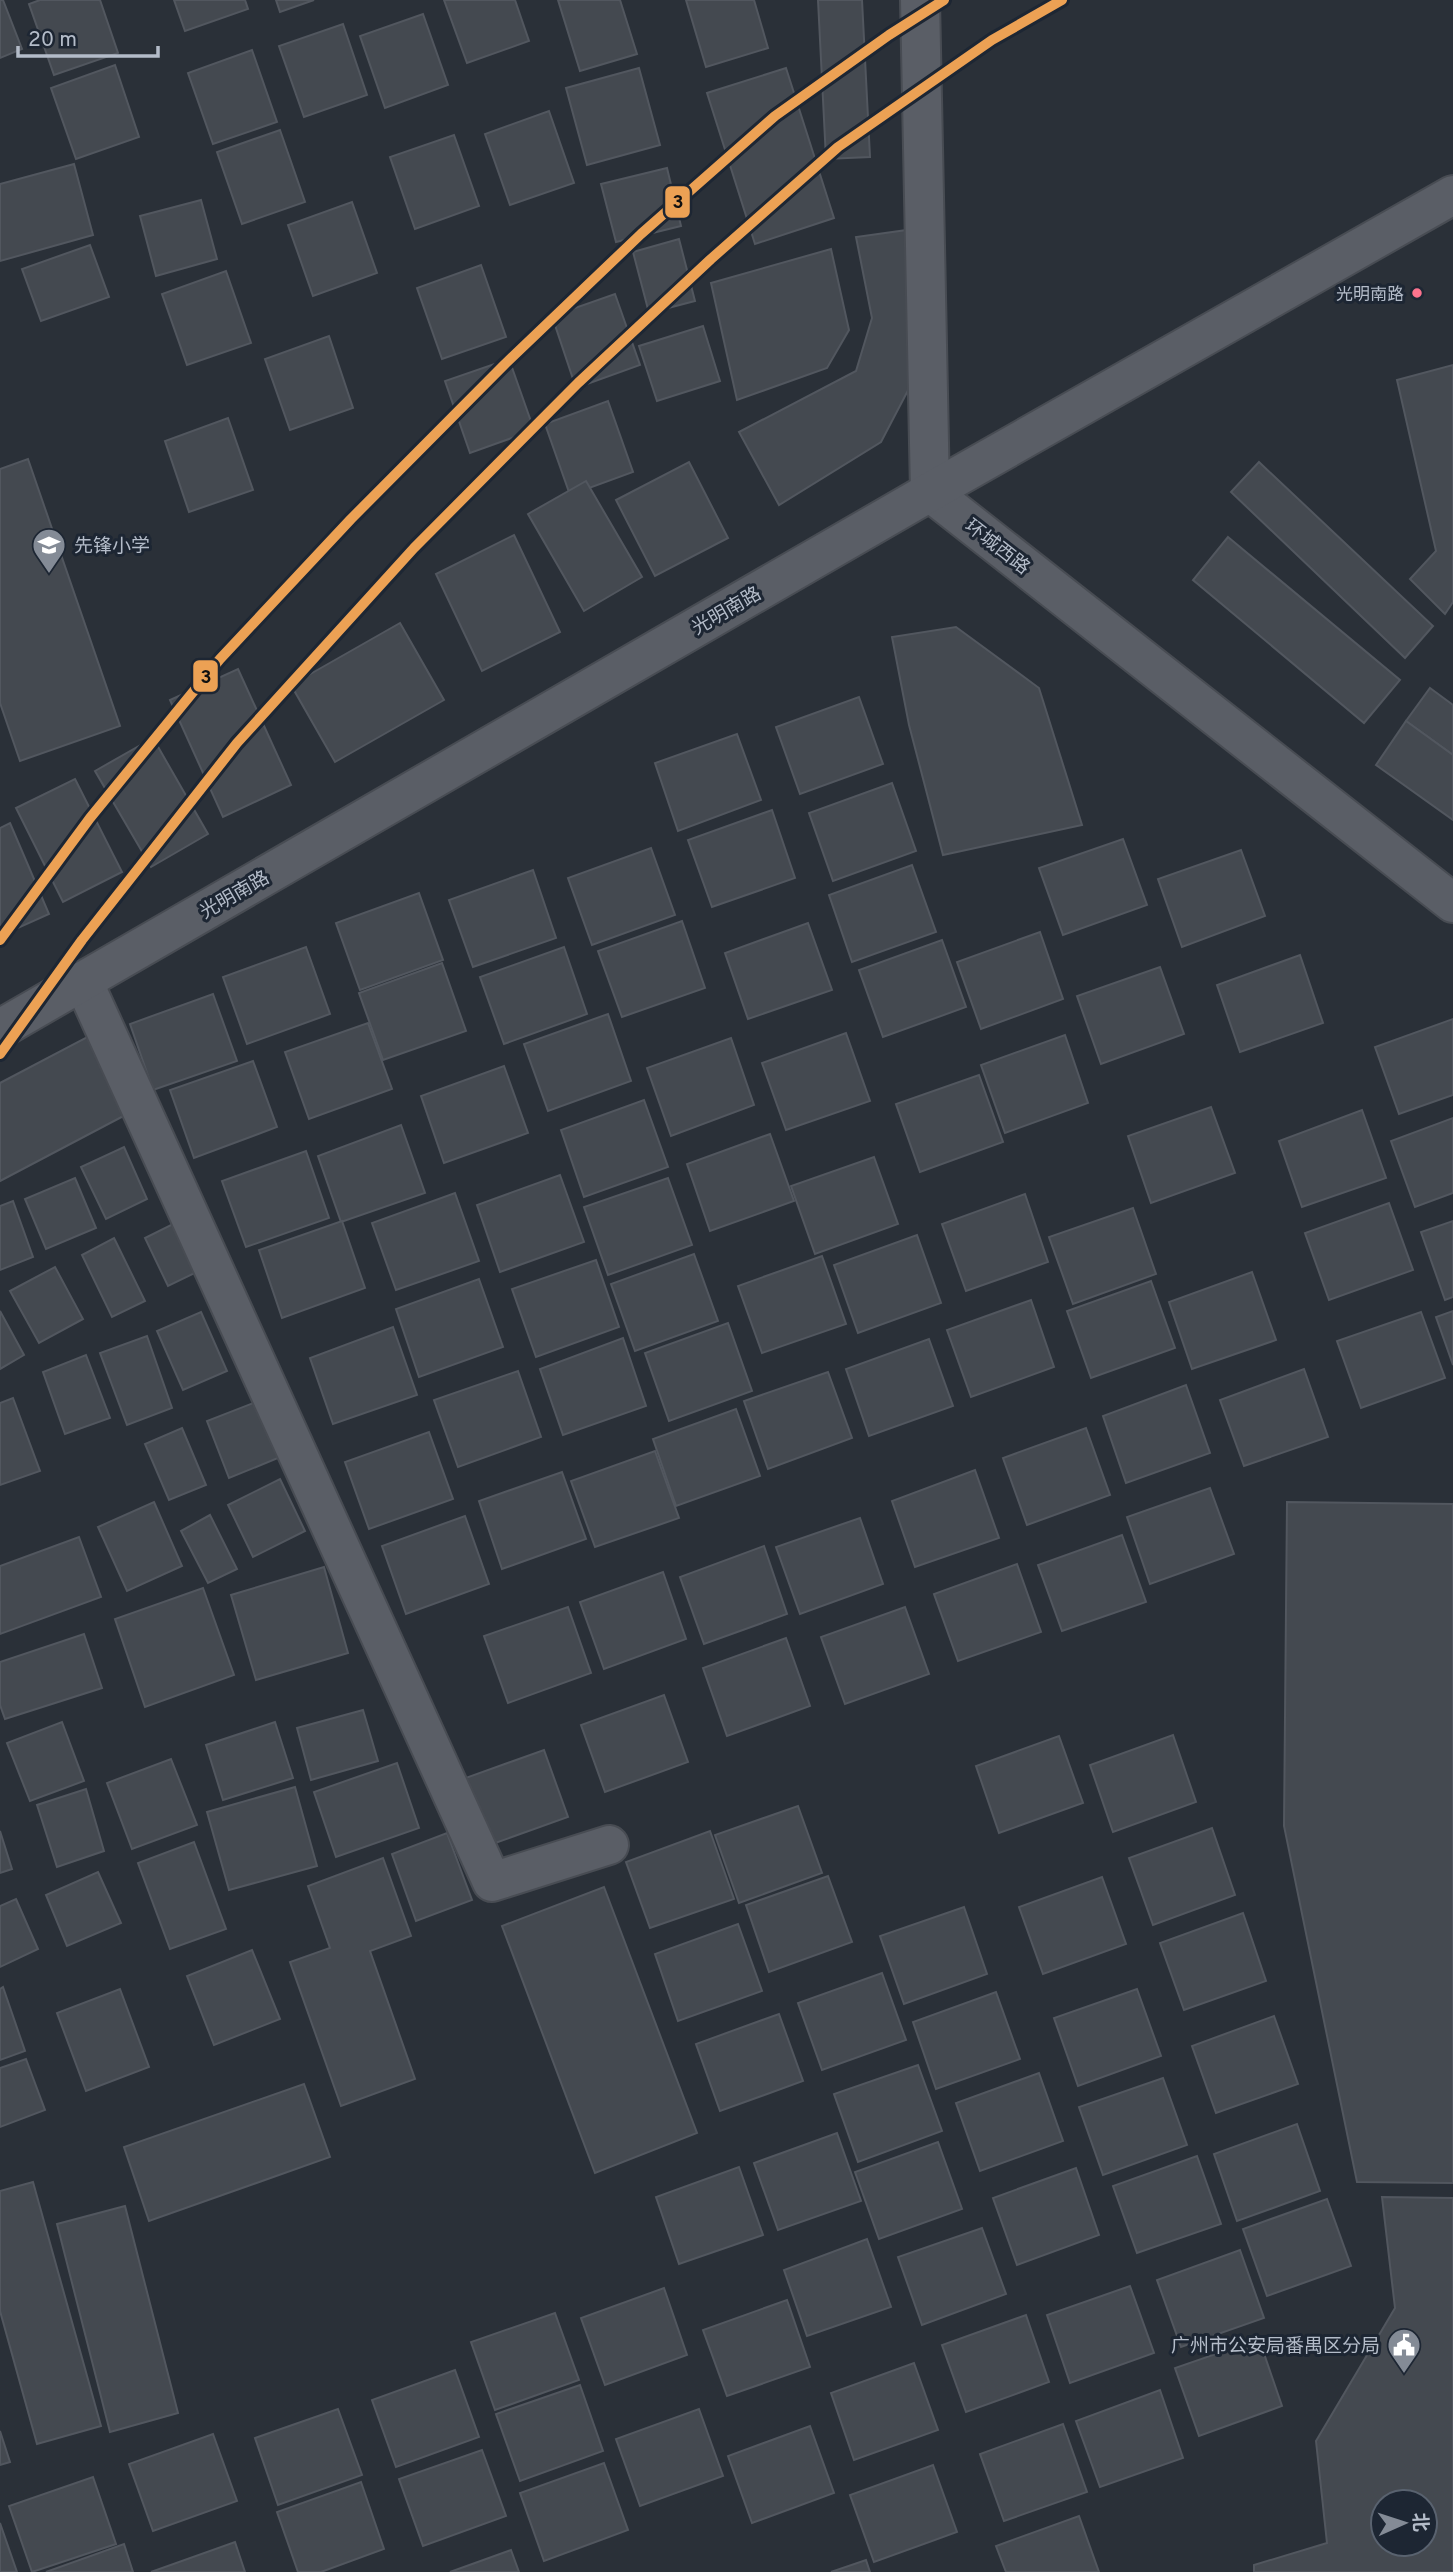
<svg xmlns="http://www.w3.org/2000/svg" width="1453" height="2572" font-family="Overpass,'Noto Sans SC',sans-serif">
<rect width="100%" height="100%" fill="#2a3038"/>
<g fill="#444950" stroke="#52575f" stroke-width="2" fill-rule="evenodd">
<path d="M0 0H3L22 49 0 58Z"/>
<path d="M40 0H100L118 53 54 75 29 4Z"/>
<path d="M174 0H245L248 9 185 31Z"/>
<path d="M276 0H314L280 12Z"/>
<path d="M444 0H515L529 41 467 63Z"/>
<path d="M558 0H620L637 54 580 71Z"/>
<path d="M686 0H754L768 48 706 67Z"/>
<path d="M818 0H862L870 157 826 159Z"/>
<path d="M423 14 448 85 385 108 360 36Z"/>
<path d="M343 24 367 95 304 117 279 46Z"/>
<path d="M252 50 277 122 213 144 188 73Z"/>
<path d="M115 65 139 137 76 159 51 88Z"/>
<path d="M639 68 660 145 587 165 566 88Z"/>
<path d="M786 68 834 218 755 244 707 93Z"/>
<path d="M549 111 574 183 510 205 485 134Z"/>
<path d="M280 130 305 202 242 224 217 152Z"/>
<path d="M454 135 479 206 415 229 390 157Z"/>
<path d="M74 164 93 235 0 261V184Z"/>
<path d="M667 168 681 226 616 242 601 184Z"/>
<path d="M201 200 217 259 156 276 140 216Z"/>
<path d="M352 202 377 273 313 296 288 225Z"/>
<path d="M907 230 915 377 881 442 779 505 739 432 856 371 872 318 856 237Z"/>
<path d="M679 239 695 301 649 313 633 252Z"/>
<path d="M90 245 109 297 41 321 22 269Z"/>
<path d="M831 249 849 330 827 368 737 400 711 283Z"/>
<path d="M481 265 506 337 442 359 417 288Z"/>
<path d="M226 271 251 343 187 365 162 294Z"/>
<path d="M615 294 640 365 576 388 552 316Z"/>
<path d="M703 326 720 381 657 401 639 346Z"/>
<path d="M329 336 353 408 290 430 265 359Z"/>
<path d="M509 359 534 430 470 453 445 381Z"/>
<path d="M1453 365V602L1445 614 1410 579 1436 551 1397 380Z"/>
<path d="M608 401 633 472 570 495 545 424Z"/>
<path d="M228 418 253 490 189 512 165 441Z"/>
<path d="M28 459 120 726 20 761 0 703V469Z"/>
<path d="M689 462 728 538 655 576 616 500Z"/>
<path d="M1259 462 1433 626 1405 658 1231 492Z"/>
<path d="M586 481 642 577 584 611 528 514Z"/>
<path d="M514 535 560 632 482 671 436 574Z"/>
<path d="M1228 537 1400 680 1364 723 1193 580Z"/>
<path d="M400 623 444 700 335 762 291 685Z"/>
<path d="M956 627 1039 688 1082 825 943 855 909 725 892 637Z"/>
<path d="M238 669 291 785 223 817 170 700Z"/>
<path d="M1430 688 1453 705V755L1406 721Z"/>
<path d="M859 697 883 764 800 794 776 727Z"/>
<path d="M1406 721 1453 755V820L1376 765Z"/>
<path d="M737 734 761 800 678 831 655 763Z"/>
<path d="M153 738 208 834 151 867 95 771Z"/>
<path d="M75 779 122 872 63 902 16 808Z"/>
<path d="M892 783 916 851 833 881 809 813Z"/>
<path d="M772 810 795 878 712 907 688 840Z"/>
<path d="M10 823 49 914 0 936V828Z"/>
<path d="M1123 839 1147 905 1063 935 1039 868Z"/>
<path d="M651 848 675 915 592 945 568 878Z"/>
<path d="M1241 850 1265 916 1182 947 1158 879Z"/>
<path d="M912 865 936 932 852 962 829 895Z"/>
<path d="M533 870 556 938 473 967 449 900Z"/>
<path d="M419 893 443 960 360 990 336 923Z"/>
<path d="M682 921 705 988 622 1017 598 951Z"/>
<path d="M808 923 832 990 748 1019 725 953Z"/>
<path d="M1040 932 1063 999 981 1029 957 962Z"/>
<path d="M942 940 966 1007 883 1037 859 970Z"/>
<path d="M306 947 330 1014 247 1044 223 977Z"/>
<path d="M564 947 587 1014 504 1044 480 977Z"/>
<path d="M1300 955 1323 1023 1240 1052 1217 985Z"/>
<path d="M442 963 466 1031 383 1060 359 993Z"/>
<path d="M1160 967 1184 1034 1101 1064 1077 996Z"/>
<path d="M213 994 237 1061 153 1090 130 1024Z"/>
<path d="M608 1014 631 1081 548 1111 524 1044Z"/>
<path d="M1453 1019V1095L1399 1114 1375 1047Z"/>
<path d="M368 1023 392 1089 309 1119 285 1052Z"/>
<path d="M846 1033 870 1101 786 1130 762 1063Z"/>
<path d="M93 1034 133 1111 0 1181V1083Z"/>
<path d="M1065 1035 1088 1103 1005 1133 981 1065Z"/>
<path d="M731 1038 754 1105 671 1136 647 1068Z"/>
<path d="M253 1061 277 1127 194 1158 170 1090Z"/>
<path d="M504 1066 528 1133 444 1163 421 1096Z"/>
<path d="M979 1075 1003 1142 920 1172 896 1104Z"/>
<path d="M644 1100 668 1167 584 1197 561 1130Z"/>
<path d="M1211 1107 1235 1173 1151 1203 1128 1136Z"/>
<path d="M1362 1110 1386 1178 1302 1207 1279 1141Z"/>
<path d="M1453 1118V1193L1415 1207 1391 1141Z"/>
<path d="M401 1125 425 1193 341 1222 318 1156Z"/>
<path d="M770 1134 794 1201 710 1231 687 1164Z"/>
<path d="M124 1147 147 1199 106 1219 81 1167Z"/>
<path d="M306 1151 329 1218 246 1247 222 1181Z"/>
<path d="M874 1157 898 1224 815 1254 791 1186Z"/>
<path d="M560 1175 584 1242 500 1272 477 1205Z"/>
<path d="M75 1178 96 1228 46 1249 25 1199Z"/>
<path d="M668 1178 692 1245 608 1275 584 1207Z"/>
<path d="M455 1193 479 1261 396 1290 372 1223Z"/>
<path d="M1025 1194 1048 1262 966 1291 942 1224Z"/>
<path d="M13 1201 33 1257 0 1270V1206Z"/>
<path d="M1389 1203 1413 1270 1329 1300 1305 1233Z"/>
<path d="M1133 1208 1156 1274 1073 1304 1049 1237Z"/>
<path d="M181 1220 205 1268 168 1286 145 1238Z"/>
<path d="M342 1221 365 1288 282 1318 259 1250Z"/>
<path d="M1453 1221V1297L1445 1300 1421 1232Z"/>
<path d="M917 1235 941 1303 858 1333 834 1265Z"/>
<path d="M114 1238 145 1301 112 1317 82 1255Z"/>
<path d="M694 1254 718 1321 635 1351 611 1284Z"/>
<path d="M822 1256 846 1324 762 1353 738 1286Z"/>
<path d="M596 1260 619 1327 536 1357 512 1289Z"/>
<path d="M55 1267 83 1319 39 1343 10 1291Z"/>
<path d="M1252 1272 1276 1340 1192 1369 1169 1302Z"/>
<path d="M479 1279 503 1347 419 1377 396 1309Z"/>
<path d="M1151 1281 1175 1348 1091 1378 1067 1311Z"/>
<path d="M1031 1300 1054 1367 971 1397 947 1330Z"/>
<path d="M0 1311 24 1355 0 1369Z"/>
<path d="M1453 1311V1365L1436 1317Z"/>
<path d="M201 1312 227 1371 183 1390 157 1331Z"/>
<path d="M1421 1312 1445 1378 1361 1408 1337 1341Z"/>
<path d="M728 1323 752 1391 669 1421 645 1353Z"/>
<path d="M393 1327 417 1395 333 1424 310 1358Z"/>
<path d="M147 1336 172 1408 127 1425 100 1353Z"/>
<path d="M623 1338 646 1406 563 1435 540 1369Z"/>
<path d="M929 1339 953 1406 869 1436 846 1369Z"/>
<path d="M86 1355 110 1418 65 1434 43 1372Z"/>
<path d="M1304 1369 1328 1437 1244 1466 1220 1400Z"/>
<path d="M518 1371 541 1437 458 1467 434 1400Z"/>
<path d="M828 1372 852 1438 768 1469 744 1401Z"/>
<path d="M1186 1385 1210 1453 1126 1483 1103 1416Z"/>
<path d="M13 1398 40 1471 0 1485V1403Z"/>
<path d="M256 1402 278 1458 229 1478 207 1421Z"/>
<path d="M736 1409 760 1476 676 1506 653 1439Z"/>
<path d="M182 1428 206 1485 169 1500 145 1444Z"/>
<path d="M1086 1428 1110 1495 1027 1525 1003 1458Z"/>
<path d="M429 1432 453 1499 369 1529 345 1462Z"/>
<path d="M655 1451 679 1518 595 1547 571 1481Z"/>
<path d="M975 1470 999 1538 915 1567 892 1501Z"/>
<path d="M562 1472 586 1539 502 1569 479 1501Z"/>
<path d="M280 1479 305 1531 253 1557 228 1505Z"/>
<path d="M1210 1488 1234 1554 1150 1584 1127 1517Z"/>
<path d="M154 1502 182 1566 127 1591 98 1527Z"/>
<path d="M1287 1502 1453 1504V2183L1357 2182 1284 1826Z"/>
<path d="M210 1515 237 1569 208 1583 181 1531Z"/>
<path d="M465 1516 489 1584 406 1614 382 1546Z"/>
<path d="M860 1518 883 1584 800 1614 776 1547Z"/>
<path d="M1122 1535 1146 1602 1062 1631 1038 1565Z"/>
<path d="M79 1537 101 1597 0 1634V1566Z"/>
<path d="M764 1546 787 1614 704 1644 680 1577Z"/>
<path d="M1017 1564 1041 1632 958 1661 934 1594Z"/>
<path d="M324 1567 348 1653 256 1680 231 1595Z"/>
<path d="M663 1572 686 1639 604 1669 580 1602Z"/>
<path d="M203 1588 234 1675 145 1707 115 1619Z"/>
<path d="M568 1607 591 1673 508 1703 484 1636Z"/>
<path d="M905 1607 929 1674 845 1704 821 1637Z"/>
<path d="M84 1634 102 1688 5 1719 0 1705V1662Z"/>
<path d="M786 1638 810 1706 727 1736 703 1668Z"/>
<path d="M664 1695 688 1762 605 1792 581 1725Z"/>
<path d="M363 1710 378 1761 311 1780 297 1728Z"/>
<path d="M62 1722 84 1781 30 1801 7 1743Z"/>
<path d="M275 1722 293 1778 223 1800 206 1745Z"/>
<path d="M1173 1735 1196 1802 1113 1832 1090 1765Z"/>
<path d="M1059 1736 1083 1803 999 1833 976 1766Z"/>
<path d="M544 1750 568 1817 484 1847 460 1780Z"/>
<path d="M171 1759 197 1825 132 1849 107 1783Z"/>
<path d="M397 1763 419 1828 336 1857 314 1792Z"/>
<path d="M295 1787 317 1866 229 1890 207 1812Z"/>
<path d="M86 1789 104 1851 57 1867 37 1805Z"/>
<path d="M798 1806 822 1873 739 1903 715 1835Z"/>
<path d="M1212 1828 1235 1895 1153 1925 1129 1858Z"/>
<path d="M0 1831 12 1869 0 1873Z"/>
<path d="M710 1831 734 1899 650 1928 626 1862Z"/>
<path d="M447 1833 472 1900 416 1921 392 1854Z"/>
<path d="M194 1842 226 1929 170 1949 138 1863Z"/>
<path d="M383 1858 411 1936 370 1951 415 2079 341 2106 290 1962 330 1948 308 1886Z"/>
<path d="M98 1872 121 1923 67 1946 46 1895Z"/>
<path d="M828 1876 852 1942 769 1972 746 1905Z"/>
<path d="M1102 1877 1126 1944 1043 1974 1019 1907Z"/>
<path d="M604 1887 697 2133 595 2173 502 1926Z"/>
<path d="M16 1899 38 1949 0 1967V1906Z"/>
<path d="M964 1907 987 1974 904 2004 880 1936Z"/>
<path d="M1243 1913 1266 1981 1184 2010 1160 1943Z"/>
<path d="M738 1924 762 1991 678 2021 655 1954Z"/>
<path d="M252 1950 280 2019 214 2045 187 1976Z"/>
<path d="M882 1973 906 2040 822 2070 798 2003Z"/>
<path d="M3 1987 25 2051 0 2060V1989Z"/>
<path d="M120 1989 149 2067 86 2091 57 2013Z"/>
<path d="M1137 1989 1161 2056 1078 2086 1054 2018Z"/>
<path d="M996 1992 1020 2059 936 2089 913 2022Z"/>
<path d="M779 2014 803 2081 720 2111 696 2044Z"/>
<path d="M1274 2016 1298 2084 1216 2113 1192 2046Z"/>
<path d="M26 2059 45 2110 0 2127V2068Z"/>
<path d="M918 2065 942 2131 858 2162 834 2094Z"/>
<path d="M1039 2073 1063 2141 980 2171 956 2103Z"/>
<path d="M1163 2078 1187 2145 1103 2175 1079 2107Z"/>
<path d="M304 2084 330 2157 149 2221 124 2147Z"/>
<path d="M1297 2124 1320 2191 1237 2221 1214 2154Z"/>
<path d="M837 2133 861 2201 778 2230 754 2163Z"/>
<path d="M938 2142 962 2209 879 2239 855 2172Z"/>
<path d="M1197 2156 1221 2224 1137 2253 1113 2186Z"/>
<path d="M739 2167 763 2235 679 2264 656 2197Z"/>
<path d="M1076 2168 1099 2235 1017 2265 993 2198Z"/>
<path d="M33 2182 101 2426 37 2444 0 2311V2191Z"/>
<path d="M1382 2197 1453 2198V2572H1254V2565L1327 2543 1316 2441 1395 2308ZM1383 2502H1425V2544H1383Z"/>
<path d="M1327 2199 1351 2266 1267 2296 1243 2229Z"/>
<path d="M125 2206 178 2413 110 2432 57 2224Z"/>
<path d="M982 2228 1006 2294 922 2325 898 2257Z"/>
<path d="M867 2239 891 2307 807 2336 784 2270Z"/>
<path d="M1240 2250 1264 2318 1181 2347 1157 2280Z"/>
<path d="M1130 2286 1154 2353 1070 2383 1047 2315Z"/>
<path d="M664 2288 687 2355 605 2385 581 2318Z"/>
<path d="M787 2300 810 2367 727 2396 703 2330Z"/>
<path d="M555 2313 579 2380 495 2410 471 2342Z"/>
<path d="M1026 2315 1049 2382 966 2412 942 2345Z"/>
<path d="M1259 2339 1282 2406 1199 2436 1175 2368Z"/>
<path d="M914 2363 938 2430 854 2460 831 2393Z"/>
<path d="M455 2370 479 2437 396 2467 372 2400Z"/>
<path d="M580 2385 603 2451 520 2481 496 2414Z"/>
<path d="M1160 2390 1183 2458 1100 2487 1076 2421Z"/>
<path d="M338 2409 362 2475 278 2505 255 2438Z"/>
<path d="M699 2409 723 2476 640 2506 616 2439Z"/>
<path d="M1063 2424 1087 2492 1004 2521 980 2454Z"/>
<path d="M810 2426 834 2493 752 2523 728 2456Z"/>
<path d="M0 2431 10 2462 0 2465Z"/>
<path d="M213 2434 237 2501 153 2531 129 2464Z"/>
<path d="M482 2450 506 2516 423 2546 399 2479Z"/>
<path d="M604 2463 628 2530 544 2561 520 2493Z"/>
<path d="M933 2465 957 2532 874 2562 850 2495Z"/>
<path d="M93 2477 116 2544 32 2572 9 2506Z"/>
<path d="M361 2482 384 2549 321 2572H298L277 2512Z"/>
<path d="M1079 2516 1099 2572H1006L996 2546Z"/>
<path d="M0 2523 17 2572H0Z"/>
<path d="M235 2542 245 2572H151Z"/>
<path d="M124 2544 133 2572H46Z"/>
<path d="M511 2550 519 2572H450Z"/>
<path d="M866 2560 870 2572H831Z"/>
</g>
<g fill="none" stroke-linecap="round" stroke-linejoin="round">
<defs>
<g id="minor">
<path d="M920 0 930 492"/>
<path d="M930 492 1453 903"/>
<path d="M83 981 492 1882 609 1845"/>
<path d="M0 1029 930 492 1453 195"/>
</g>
</defs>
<use href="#minor" stroke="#484c53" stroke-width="42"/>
<use href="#minor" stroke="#5a5e66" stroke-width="38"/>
<defs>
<g id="metro-1">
<path d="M0 940 90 818 220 659 351 519 505 364 641 234 775 116 889 35 944 0"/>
<path d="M0 1054 82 940 237 743 414 548 578 383 711 259 838 147 992 40 1062 0"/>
</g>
</defs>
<use href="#metro-1" stroke="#1d2633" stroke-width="16"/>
<use href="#metro-1" stroke="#eca154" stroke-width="10"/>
</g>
<defs>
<symbol id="school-pin" viewBox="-11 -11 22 30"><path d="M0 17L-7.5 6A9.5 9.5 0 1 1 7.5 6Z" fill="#848b96" stroke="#1d2633"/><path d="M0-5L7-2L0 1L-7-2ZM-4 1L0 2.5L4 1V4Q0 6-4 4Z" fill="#fff"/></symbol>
<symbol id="civic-pin" viewBox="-11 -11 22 30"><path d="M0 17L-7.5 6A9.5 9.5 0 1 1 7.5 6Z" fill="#848b96" stroke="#1d2633"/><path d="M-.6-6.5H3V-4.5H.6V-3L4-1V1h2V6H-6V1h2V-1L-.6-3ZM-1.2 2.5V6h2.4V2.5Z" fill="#fff"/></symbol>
</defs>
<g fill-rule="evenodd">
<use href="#school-pin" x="30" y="526" width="38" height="52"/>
<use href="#civic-pin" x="1385" y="2326" width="38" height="52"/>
</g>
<circle fill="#fc738d" stroke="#1d2633" stroke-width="2.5" cx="1417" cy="293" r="6"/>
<g text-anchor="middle" stroke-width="6" stroke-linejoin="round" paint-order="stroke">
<g font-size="17" fill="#b4bcc9" stroke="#1d2633" text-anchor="end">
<text x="1404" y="300">光明南路</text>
</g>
<g font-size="19" fill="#b4bcc9" stroke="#1d2633" text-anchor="start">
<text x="74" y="552">先锋小学</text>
<text x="1380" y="2352" text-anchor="end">广州市公安局番禺区分局</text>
</g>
<g font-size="19" fill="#b4bcc9" stroke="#1d2633">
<text transform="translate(998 546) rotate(38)" y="7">环城西路</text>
<text transform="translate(726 610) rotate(-30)" y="7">光明南路</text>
<text transform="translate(234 894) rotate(-30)" y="7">光明南路</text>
</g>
</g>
<g stroke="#1d2633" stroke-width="2.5">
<rect x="664" y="185" width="27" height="34" rx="7" fill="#eca154"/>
<rect x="192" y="659" width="27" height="34" rx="7" fill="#eca154"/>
</g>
<g font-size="19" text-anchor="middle" font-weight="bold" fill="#111">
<text x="678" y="208">3</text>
<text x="206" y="683">3</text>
</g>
<g transform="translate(1404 2523) rotate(87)"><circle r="33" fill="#1d2633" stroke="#59626f" stroke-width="2"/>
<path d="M0-5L12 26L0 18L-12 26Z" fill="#848b96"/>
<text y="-10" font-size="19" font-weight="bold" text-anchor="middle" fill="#b4bcc9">北</text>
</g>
<path d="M18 46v10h140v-10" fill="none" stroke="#b4bcc9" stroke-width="3.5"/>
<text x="28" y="46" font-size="21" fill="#b4bcc9" stroke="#1d2633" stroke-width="5" paint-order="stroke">20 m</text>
</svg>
